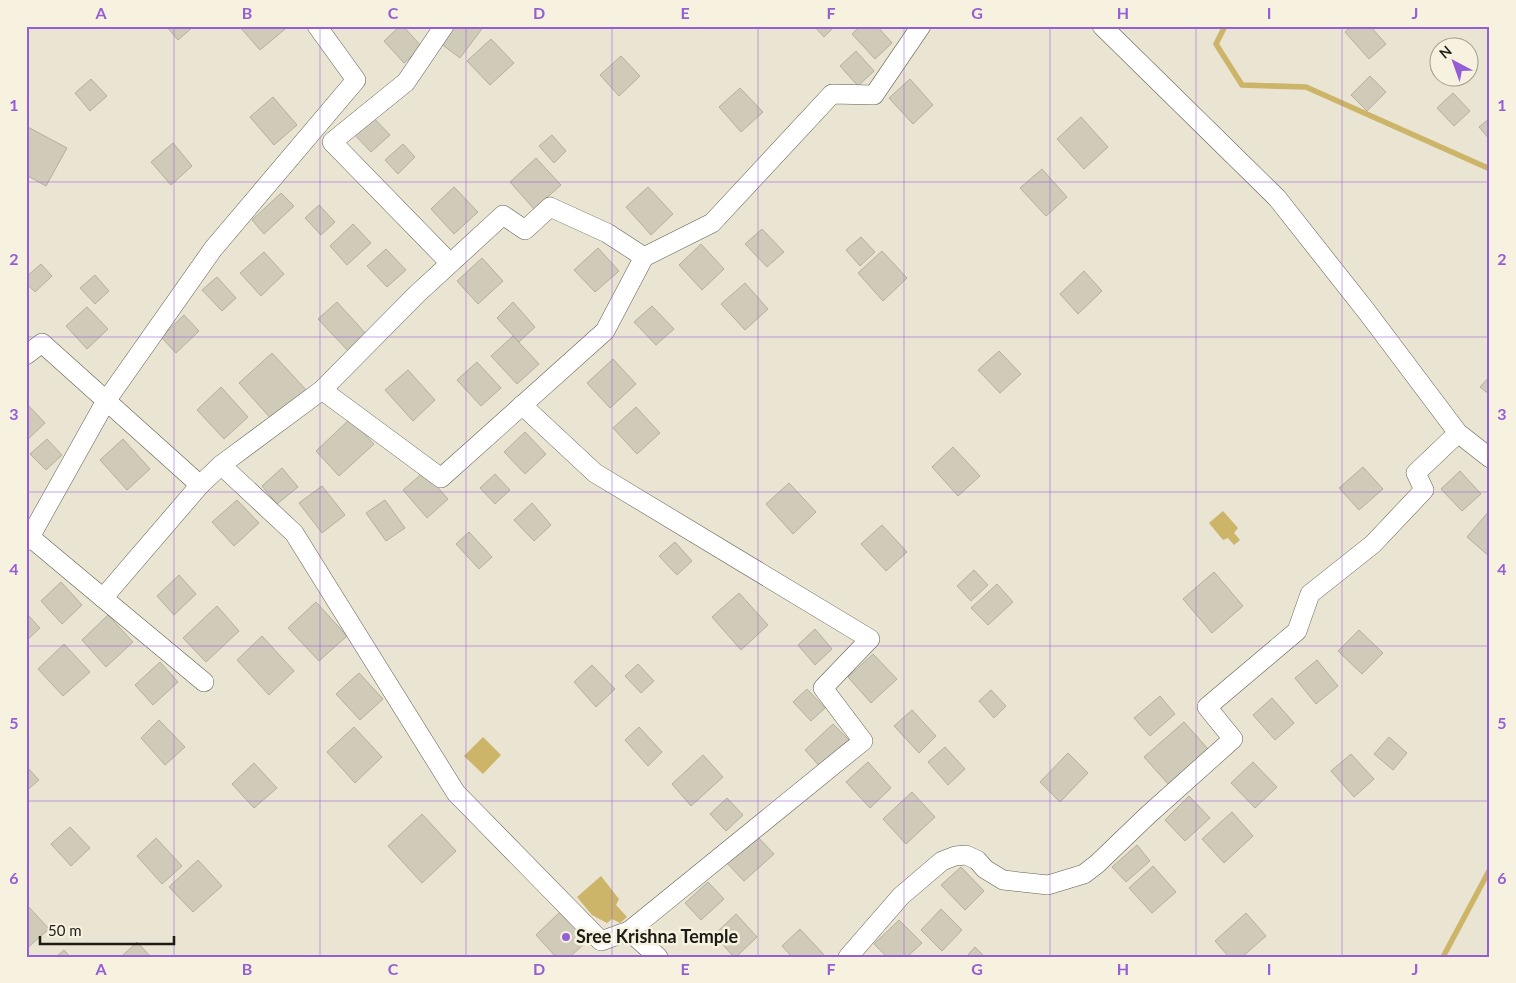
<svg xmlns="http://www.w3.org/2000/svg" width="1516" height="983" font-family="Lato,sans-serif">
<rect width="100%" height="100%" fill="#eae4d2"/>
<g fill="#ccb468">
<path d="M1223 511 1238 528 1234 533 1240 540 1234 545 1228 538 1223 540 1209 523Z"/>
<path d="M483 737 501 755 483 774 464 756Z"/>
<path d="M601 876 619 899 616 905 627 917 620 923 612 919 607 923 592 915 577 897Z"/>
</g>
<g fill="none" stroke-linecap="round" stroke-linejoin="round">
<g stroke="#ccb468" stroke-width="5.5">
<path d="M1225 26 1216 44 1242 85 1306 87 1490 169"/>
<path d="M1443 957 1490 869"/>
</g>
</g>
<g fill="#d0cab8" stroke="#b4af9e">
<path d="M166 26H194L178 40Z"/>
<path d="M239 26H283L285 29 260 50Z"/>
<path d="M400 26H403L422 47 404 63 384 41Z"/>
<path d="M453 26H484L460 58 440 43Z"/>
<path d="M814 26H835L824 37Z"/>
<path d="M860 26H877L892 43 875 59 852 34Z"/>
<path d="M1351 26H1370L1386 44 1369 59 1345 32Z"/>
<path d="M491 39 514 63 490 85 467 61Z"/>
<path d="M856 51 874 71 858 86 840 66Z"/>
<path d="M621 56 640 76 619 96 600 75Z"/>
<path d="M1370 76 1386 92 1367 111 1351 95Z"/>
<path d="M91 79 107 96 90 111 75 93Z"/>
<path d="M910 79 933 105 913 124 889 98Z"/>
<path d="M740 88 763 112 741 132 719 107Z"/>
<path d="M1453 93 1470 111 1454 126 1437 108Z"/>
<path d="M273 97 297 125 274 145 250 117Z"/>
<path d="M370 114 390 135 371 152 351 131Z"/>
<path d="M1081 117 1108 147 1084 169 1057 139Z"/>
<path d="M1490 118V140L1479 127Z"/>
<path d="M26 126 67 148 46 186 26 175Z"/>
<path d="M552 135 566 151 554 163 539 146Z"/>
<path d="M173 143 192 166 171 185 151 162Z"/>
<path d="M403 144 415 157 398 174 385 160Z"/>
<path d="M536 158 561 185 534 209 510 182Z"/>
<path d="M1042 169 1067 197 1046 216 1020 188Z"/>
<path d="M454 187 478 212 454 234 431 209Z"/>
<path d="M648 187 673 214 651 235 626 207Z"/>
<path d="M281 193 294 206 264 234 252 220Z"/>
<path d="M319 205 335 222 321 235 305 218Z"/>
<path d="M353 224 371 243 347 265 330 246Z"/>
<path d="M762 229 784 252 767 267 745 244Z"/>
<path d="M861 237 875 252 860 266 846 250Z"/>
<path d="M701 244 724 269 702 290 679 265Z"/>
<path d="M598 248 619 271 595 292 574 270Z"/>
<path d="M386 249 406 270 387 287 367 266Z"/>
<path d="M882 251 907 278 883 301 858 273Z"/>
<path d="M264 252 284 274 261 296 240 273Z"/>
<path d="M482 258 503 281 478 304 457 281Z"/>
<path d="M41 264 52 276 35 292 26 283V277Z"/>
<path d="M1084 271 1102 291 1078 314 1060 294Z"/>
<path d="M95 275 109 291 95 304 80 288Z"/>
<path d="M217 277 236 298 222 311 202 290Z"/>
<path d="M745 283 768 309 745 330 721 304Z"/>
<path d="M337 302 368 336 350 353 318 319Z"/>
<path d="M513 302 535 327 519 342 497 318Z"/>
<path d="M652 306 674 329 656 345 634 322Z"/>
<path d="M87 307 108 329 87 349 66 326Z"/>
<path d="M184 315 199 331 176 353 161 337Z"/>
<path d="M513 336 539 364 517 384 491 356Z"/>
<path d="M999 351 1021 374 1000 393 978 370Z"/>
<path d="M272 353 308 392 274 422 239 383Z"/>
<path d="M613 359 636 384 610 408 587 383Z"/>
<path d="M477 362 501 388 481 406 457 380Z"/>
<path d="M408 370 435 400 413 421 385 390Z"/>
<path d="M1490 376V395L1480 387Z"/>
<path d="M221 387 248 417 224 439 197 410Z"/>
<path d="M26 403 45 423 26 441Z"/>
<path d="M636 407 660 433 637 454 613 428Z"/>
<path d="M350 419 374 444 339 476 316 451Z"/>
<path d="M525 432 546 454 525 474 504 452Z"/>
<path d="M47 439 62 455 46 470 30 454Z"/>
<path d="M123 439 150 469 127 490 100 460Z"/>
<path d="M953 447 980 476 958 496 932 467Z"/>
<path d="M1363 467 1383 489 1359 510 1339 488Z"/>
<path d="M282 468 298 487 277 504 262 486Z"/>
<path d="M1460 471 1481 494 1462 511 1441 489Z"/>
<path d="M424 472 448 499 427 518 403 490Z"/>
<path d="M495 474 510 490 495 504 480 488Z"/>
<path d="M789 483 816 512 793 534 766 504Z"/>
<path d="M322 486 345 515 322 533 299 503Z"/>
<path d="M237 500 259 523 234 546 212 522Z"/>
<path d="M385 500 405 528 386 541 366 513Z"/>
<path d="M532 503 551 525 534 541 514 520Z"/>
<path d="M1490 510V557L1467 537Z"/>
<path d="M882 525 907 552 886 571 861 544Z"/>
<path d="M469 532 492 557 479 569 456 544Z"/>
<path d="M675 542 692 561 677 575 659 556Z"/>
<path d="M974 570 988 585 971 601 957 586Z"/>
<path d="M1214 572 1243 606 1212 633 1183 599Z"/>
<path d="M179 575 196 594 174 615 157 596Z"/>
<path d="M61 582 82 605 62 624 41 601Z"/>
<path d="M997 584 1013 602 988 625 971 608Z"/>
<path d="M739 593 768 625 741 650 712 617Z"/>
<path d="M316 602 347 636 319 661 288 628Z"/>
<path d="M217 606 239 631 206 662 183 638Z"/>
<path d="M26 613 40 628 26 641Z"/>
<path d="M108 615 133 642 106 667 82 640Z"/>
<path d="M815 629 832 649 815 665 798 645Z"/>
<path d="M1359 630 1383 653 1362 674 1338 651Z"/>
<path d="M262 636 294 671 269 695 237 660Z"/>
<path d="M64 644 90 672 63 696 38 669Z"/>
<path d="M873 654 897 679 871 703 848 677Z"/>
<path d="M1317 660 1338 686 1316 704 1295 678Z"/>
<path d="M160 662 178 682 153 705 135 685Z"/>
<path d="M638 664 654 681 641 693 625 676Z"/>
<path d="M592 665 615 689 596 707 574 682Z"/>
<path d="M359 673 383 699 360 720 336 694Z"/>
<path d="M807 689 825 708 811 721 793 702Z"/>
<path d="M991 690 1006 706 994 718 979 701Z"/>
<path d="M1160 696 1175 714 1150 736 1134 718Z"/>
<path d="M1272 698 1294 723 1275 740 1253 715Z"/>
<path d="M912 710 936 736 919 753 894 726Z"/>
<path d="M159 720 185 747 165 765 141 738Z"/>
<path d="M1184 722 1209 750 1169 785 1144 757Z"/>
<path d="M833 724 851 742 822 769 805 750Z"/>
<path d="M354 727 382 757 355 783 327 752Z"/>
<path d="M639 727 662 752 648 766 625 740Z"/>
<path d="M1389 737 1407 753 1393 770 1374 754Z"/>
<path d="M945 747 965 769 948 785 928 762Z"/>
<path d="M1068 753 1088 773 1060 802 1040 782Z"/>
<path d="M1351 754 1374 779 1354 797 1331 771Z"/>
<path d="M703 755 723 777 691 806 672 784Z"/>
<path d="M868 762 891 788 870 808 846 782Z"/>
<path d="M1253 762 1277 787 1255 808 1231 783Z"/>
<path d="M254 763 277 788 254 808 232 784Z"/>
<path d="M26 766 39 780 26 791Z"/>
<path d="M912 792 935 817 906 844 883 819Z"/>
<path d="M1189 796 1210 818 1185 841 1165 820Z"/>
<path d="M727 798 743 815 726 831 710 814Z"/>
<path d="M1232 812 1253 836 1224 863 1202 839Z"/>
<path d="M422 814 456 851 422 883 388 846Z"/>
<path d="M70 827 90 848 71 866 51 844Z"/>
<path d="M755 834 774 854 744 881 725 861Z"/>
<path d="M156 838 182 866 162 884 137 856Z"/>
<path d="M1137 845 1150 861 1126 882 1112 867Z"/>
<path d="M198 860 222 886 193 912 169 887Z"/>
<path d="M1153 866 1176 892 1152 913 1129 888Z"/>
<path d="M961 867 984 891 965 910 941 885Z"/>
<path d="M708 882 724 899 701 920 685 903Z"/>
<path d="M26 904 49 929 26 949Z"/>
<path d="M941 909 962 930 942 951 921 930Z"/>
<path d="M560 912 587 941 570 957H556L536 935Z"/>
<path d="M1246 913 1266 936 1242 957H1229L1215 941Z"/>
<path d="M736 914 757 937 736 957H734L714 935Z"/>
<path d="M899 920 922 943 907 957H887L874 944Z"/>
<path d="M800 929 826 957H792L782 946Z"/>
<path d="M137 942 151 957H121Z"/>
<path d="M975 947 985 957H966Z"/>
<path d="M64 950 70 957H56Z"/>
</g>
<g fill="none" stroke-linecap="round" stroke-linejoin="round">
<defs>
<g id="minor">
<path d="M444 26 406 82 332 142 450 263"/>
<path d="M1102 26 1277 198 1367 312 1458 433 1490 458"/>
<path d="M26 355 42 343 200 485 221 465 294 533 456 793 601 941 629 931 658 957"/>
<path d="M322 390 417 294 503 215 525 230 550 207 607 233 644 257"/>
<path d="M522 405 595 473 870 639 823 688 863 741 629 931"/>
<path d="M221 465 322 390 441 478 605 331 644 257 712 223 832 94 874 95 921 26"/>
<path d="M30 537 106 401 213 249 356 80 317 26"/>
<path d="M26 541 30 537 103 598 200 485"/>
<path d="M103 598 204 682"/>
<path d="M848 957 901 896 942 861 955 856 966 855 977 860 985 869 1003 880 1048 885 1084 874 1097 864 1148 815 1233 739 1207 707 1297 631 1310 594 1373 544 1424 490 1416 473 1458 433"/>
</g>
</defs>
<use href="#minor" stroke="#625d4e" stroke-width="20"/>
<use href="#minor" stroke="#fff" stroke-width="19"/>
</g>
<path fill="none" stroke="#945ed7" stroke-width="1" stroke-opacity="0.55" d="M174 26V957M320 26V957M466 26V957M612 26V957M758 26V957M904 26V957M1050 26V957M1196 26V957M1342 26V957M26 182H1490M26 337H1490M26 492H1490M26 646H1490M26 801H1490"/>
<circle fill="#945ed7" stroke="#f7f1df" stroke-width="2" cx="566" cy="937" r="5"/>
<g text-anchor="middle" stroke-width="5" stroke-linejoin="round" paint-order="stroke">
<g font-size="18" font-weight="bold" fill="#1d1b15" stroke="#f7f1df" text-anchor="start">
<text x="576" y="943">Sree Krishna Temple</text>
</g>
</g>
<rect width="1516" height="983" fill="none" stroke="#f7f1df" stroke-width="55"/>
<g transform="translate(1454 62) rotate(319)"><circle r="24" fill="#f7f1df" stroke="#a09b8e"/>
<path d="M0-4L9 19L0 12L-9 19Z" fill="#945ed7"/>
<text y="-8" font-size="14" font-weight="bold" text-anchor="middle" fill="#1d1b15">N</text>
</g>
<path d="M40 936v8h134v-8" fill="none" stroke="#1d1b15" stroke-width="2.5"/>
<text x="48" y="936" font-size="15" fill="#1d1b15" stroke="#f7f1df" stroke-width="4" paint-order="stroke">50 m</text>
<rect x="28" y="28" width="1460" height="928" fill="none" stroke="#945ed7" stroke-width="2"/>
<g font-size="16" text-anchor="middle" font-weight="bold" fill="#945ed7">
<text x="101" y="19">A</text>
<text x="247" y="19">B</text>
<text x="393" y="19">C</text>
<text x="539" y="19">D</text>
<text x="685" y="19">E</text>
<text x="831" y="19">F</text>
<text x="977" y="19">G</text>
<text x="1123" y="19">H</text>
<text x="1269" y="19">I</text>
<text x="1415" y="19">J</text>
<text x="14" y="111">1</text>
<text x="1502" y="111">1</text>
<text x="14" y="265">2</text>
<text x="1502" y="265">2</text>
<text x="14" y="420">3</text>
<text x="1502" y="420">3</text>
<text x="14" y="575">4</text>
<text x="1502" y="575">4</text>
<text x="14" y="729">5</text>
<text x="1502" y="729">5</text>
<text x="14" y="884">6</text>
<text x="1502" y="884">6</text>
<text x="101" y="975">A</text>
<text x="247" y="975">B</text>
<text x="393" y="975">C</text>
<text x="539" y="975">D</text>
<text x="685" y="975">E</text>
<text x="831" y="975">F</text>
<text x="977" y="975">G</text>
<text x="1123" y="975">H</text>
<text x="1269" y="975">I</text>
<text x="1415" y="975">J</text>
</g>
</svg>
